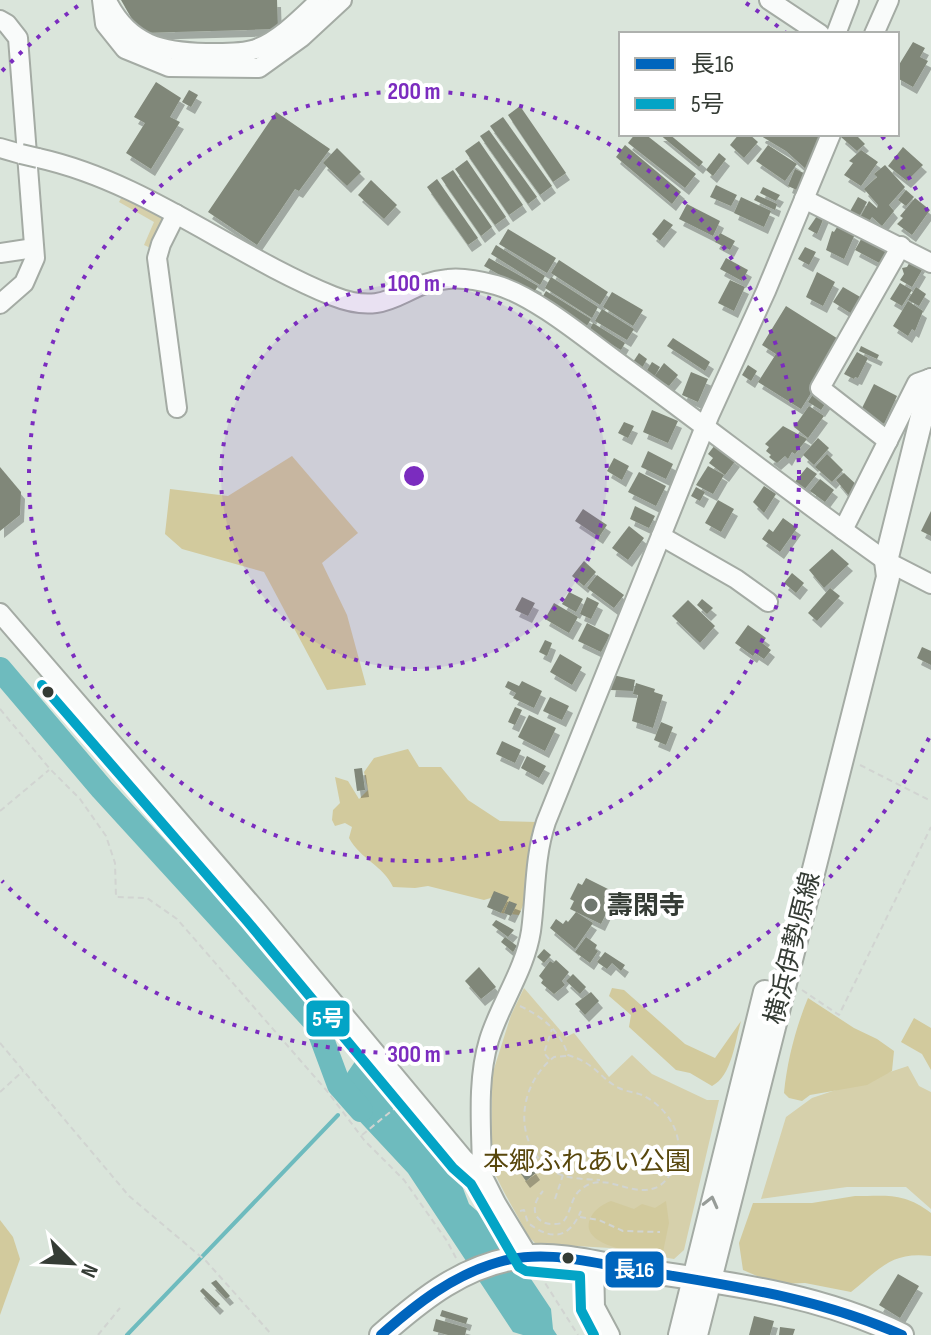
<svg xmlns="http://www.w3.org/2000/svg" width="931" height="1335" font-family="'Sofia Sans Condensed','Noto Sans JP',sans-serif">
<defs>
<filter id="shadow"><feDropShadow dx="4" dy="7" stdDeviation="0" flood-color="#0004"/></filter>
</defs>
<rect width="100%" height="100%" fill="#dae5db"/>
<g fill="#d6d0ab">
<path d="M125 191 168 214 155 250 144 245 154 222 119 202Z"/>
<path d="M524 988 566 1037 574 1033 609 1077 632 1055 652 1074 707 1100H719L684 1250 674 1259 610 1248 576 1246 565 1250 546 1248 536 1244 529 1237 504 1192 494 1172 491 1155 492 1075 511 1015Z"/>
<path d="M908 1066 919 1086 931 1092V1209L906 1187H847L761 1199 786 1117 812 1098Z"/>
</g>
<g fill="#d2ca9d">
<path d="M292 456 358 533 322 563 347 615 366 685 327 690 264 572 182 549 165 534 170 489 228 496Z"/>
<path d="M408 749 419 767H441L468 800 500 821 537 822 538 864 527 871 526 898 519 915 501 913 502 900 494 897 484 900 428 886 415 888 393 887C383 865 361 860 349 838L352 827 345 823 335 826 332 820 333 810 340 803 335 777 348 781 359 799 368 790 364 772 374 758Z"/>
<path d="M612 988 624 990 685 1044 715 1058 741 1021C735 1041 732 1076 712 1086L690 1073 676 1070 629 1027 631 1015 609 996Z"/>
<path d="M808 998 854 1028 877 1039 894 1051 892 1071 867 1085 810 1095 802 1101 789 1098 784 1093C787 1061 796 1027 808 998Z"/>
<path d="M914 1018 931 1028V1070L922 1054 901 1042Z"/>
<path d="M855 1196C887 1196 904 1192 931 1213V1256C891 1251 880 1269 851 1292L805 1283 776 1284 743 1270 739 1243 753 1203H812Z"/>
<path d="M611 1201 634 1209 642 1204 655 1208 666 1201 669 1223 662 1257C643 1253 583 1248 589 1222 592 1211 601 1205 611 1201Z"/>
<path d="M0 1220 13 1237 20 1259 0 1315Z"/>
</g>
<path fill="#6ebbbe" d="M356 1060H370L441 1144 442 1160 461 1183 469 1204 497 1228 551 1309 553 1329 557 1335H523L513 1332 408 1173 338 1098 339 1085Z"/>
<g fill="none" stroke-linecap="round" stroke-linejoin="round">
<path stroke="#6ebbbe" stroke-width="4" d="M127 1335 338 1115"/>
<path stroke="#6ebbbe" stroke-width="24" d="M0 669 102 789 316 1023 339 1085 361 1110"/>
</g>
<g fill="#808779" filter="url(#shadow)">
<path d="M121 0H277L278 29 140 33Z"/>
<path d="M913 42 925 48 920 57 928 61 913 87 897 78V68Z"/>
<path d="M156 82 181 98 170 117 180 122 151 169 126 153 145 123 134 117Z"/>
<path d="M189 90 198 95 191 107 182 102Z"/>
<path d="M520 106 566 173 553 182 508 115Z"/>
<path d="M276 112 330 149 299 191 295 189 257 245 208 212Z"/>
<path d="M503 117 552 186 540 195 490 126Z"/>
<path d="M489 130 537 197 528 204 480 136Z"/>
<path d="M635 134H645L696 174 685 188 628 143Z"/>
<path d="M659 134H669L703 162 699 167Z"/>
<path d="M739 134H749L758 142 744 158 730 145Z"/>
<path d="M762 134H820L821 135 807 170 786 151 761 136Z"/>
<path d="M843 134H855L865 144 857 151 841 137Z"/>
<path d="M479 141 523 205 509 215 465 151Z"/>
<path d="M625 145 681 192 672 204 616 157Z"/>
<path d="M768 145 797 164 785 181 756 161Z"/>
<path d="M903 147 923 165 907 181 888 166Z"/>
<path d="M337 148 361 172 347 186 323 163Z"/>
<path d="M861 150 878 162 861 186 844 175 853 163 849 161Z"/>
<path d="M719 153 726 159 713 176 706 170Z"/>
<path d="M467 160 506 217 495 225 455 169Z"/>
<path d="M885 165 905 187 889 205 894 211 882 226 872 217 868 223 859 219 869 201 877 208 878 205 864 189 877 177 874 174Z"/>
<path d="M795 169 806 174 799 191 788 186Z"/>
<path d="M453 170 492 227 481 236 441 178Z"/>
<path d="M437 179 478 238 468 245 427 187Z"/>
<path d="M371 180 397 205 384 219 358 195Z"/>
<path d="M716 185 737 195 731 206 710 197Z"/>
<path d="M763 187 780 195 776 201 760 193Z"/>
<path d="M906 190 914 197 906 206 898 200Z"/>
<path d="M757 195 777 204 775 210 754 200Z"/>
<path d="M741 197 771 211 764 227 734 213Z"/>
<path d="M858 197 867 202 858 219 849 213Z"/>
<path d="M915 198 930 210 912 235 897 224 903 218 900 216Z"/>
<path d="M687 204 720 221 713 236 679 219Z"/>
<path d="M819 213 825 215 817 234 808 229Z"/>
<path d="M664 219 673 225 660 241 652 234Z"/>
<path d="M839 224 855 234 844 259 826 250 832 231 834 232Z"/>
<path d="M508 229 556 258 547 273 499 244Z"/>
<path d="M720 233 735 241 730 250 715 242Z"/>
<path d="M864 234 896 250 887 267 855 250Z"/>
<path d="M496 245 545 276 540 285 491 254Z"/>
<path d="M805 247 816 252 809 265 798 259Z"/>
<path d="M489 258 538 286 533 294 484 266Z"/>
<path d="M726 258 748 270 742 281 720 269Z"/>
<path d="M559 260 608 292 600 305 551 273Z"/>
<path d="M911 260 921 265 919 268 922 270 912 287 900 280 904 274 902 268 907 267Z"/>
<path d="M817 272 835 282 823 306 806 297Z"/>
<path d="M551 277 598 307 592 318 545 288Z"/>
<path d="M730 280 745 287 734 311 718 303Z"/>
<path d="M900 283 912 290 902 306 890 299Z"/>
<path d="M843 287 862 298 852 314 833 302Z"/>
<path d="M916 287 926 294 919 306 908 300Z"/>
<path d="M546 291 591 319 585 329 540 301Z"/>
<path d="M612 292 643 310 633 326 603 307Z"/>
<path d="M908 301 923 311 915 331 912 329 908 336 893 326Z"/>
<path d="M786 306 843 342 801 409 758 382 776 354 762 345Z"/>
<path d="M602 309 634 329 627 340 595 321Z"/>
<path d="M593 323 625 343 621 350 589 331Z"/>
<path d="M673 338 710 362 705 371 667 346Z"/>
<path d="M861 346 879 355 877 359 859 351Z"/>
<path d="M857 352 868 358 858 378 855 377 854 379 844 374Z"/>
<path d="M639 353 647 359 642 368 633 362Z"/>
<path d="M652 362 660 367 654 377 646 372Z"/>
<path d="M664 363 678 375 669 386 654 377Z"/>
<path d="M748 365 757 371 751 381 742 375Z"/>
<path d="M691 372 708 379 698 402 682 395Z"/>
<path d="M874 384 897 396 884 424 860 412Z"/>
<path d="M814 393 827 401 821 410 808 402Z"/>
<path d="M809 406 824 416 808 438 794 427Z"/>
<path d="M652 410 678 421 668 443 643 432Z"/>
<path d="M624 422 634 426 628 438 618 433Z"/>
<path d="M783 426 807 439 795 454 792 452 788 459 785 456 777 463 769 457 771 455 766 451 769 447 765 444Z"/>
<path d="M818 438 829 448 814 465 803 455Z"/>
<path d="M715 445 736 460 725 475 709 463 713 458 708 454Z"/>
<path d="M648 451 673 464 666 479 641 467Z"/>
<path d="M827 454 843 470 832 482 815 467Z"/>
<path d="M614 458 629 466 622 480 607 471Z"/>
<path d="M708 466 724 475 713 494 696 485Z"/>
<path d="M0 467 21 492 20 515 0 531Z"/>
<path d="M807 467 817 474 804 490 794 483Z"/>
<path d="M639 472 666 486 656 506 628 492Z"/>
<path d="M844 473 860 488 850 497 836 480Z"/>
<path d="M820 479 834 490 825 502 810 491Z"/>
<path d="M764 486 776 494 764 513 753 502Z"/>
<path d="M696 487 705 492 700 501 691 496Z"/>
<path d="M718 500 734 509 721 532 705 523Z"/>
<path d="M635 506 655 516 649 528 630 519Z"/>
<path d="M583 509 607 525 599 537 575 521Z"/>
<path d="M931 511V536L921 531Z"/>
<path d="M783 518 797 528 780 552 762 539 769 529 773 532Z"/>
<path d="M629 526 644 538 628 560 612 548Z"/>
<path d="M832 549 849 564 824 588 809 570Z"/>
<path d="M584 561 596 572 584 586 572 576Z"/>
<path d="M792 573 804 583 796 593 784 583Z"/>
<path d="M597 575 624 595 614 608 587 588Z"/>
<path d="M830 588 840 596 817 621 808 613Z"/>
<path d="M569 592 583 599 576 612 562 604Z"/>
<path d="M522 597 535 603 528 616 515 610Z"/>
<path d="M587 597 599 603 591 619 580 614Z"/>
<path d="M702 599 713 608 707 614 697 605Z"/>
<path d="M688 600 715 626 700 643 672 616Z"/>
<path d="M554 603 578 617 569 633 545 619Z"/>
<path d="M587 623 610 635 601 652 578 641Z"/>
<path d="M748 625 766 638 762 643 771 650 764 659 755 653 753 656 735 643Z"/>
<path d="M545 640 552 643 547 656 539 652Z"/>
<path d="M922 647 931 651V665L917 658Z"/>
<path d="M560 654 582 667 572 685 550 672Z"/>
<path d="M613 675 635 680 633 691 611 690Z"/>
<path d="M508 681 519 686 522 681 542 691 534 708 513 698 516 693 505 687Z"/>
<path d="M636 683 655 689 654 692 663 695 653 728 632 721 638 695 633 694Z"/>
<path d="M550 697 569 706 562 720 543 711Z"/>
<path d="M515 707 522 710 515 725 508 722Z"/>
<path d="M529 715 556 728 545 751 518 737Z"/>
<path d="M661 722 673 727 666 745 654 740Z"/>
<path d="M502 741 521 750 515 763 496 754Z"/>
<path d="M527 756 546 766 539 778 521 768Z"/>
<path d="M362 768 365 790 357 791 354 769Z"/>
<path d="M586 878 616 893 601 924 570 909 574 901 570 899 578 883 582 885Z"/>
<path d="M494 891 509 897 501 913 487 907Z"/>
<path d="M509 901 517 904 511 916 504 913Z"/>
<path d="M576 912 593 923 575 949 550 928 556 919 563 924 566 920 568 922Z"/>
<path d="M496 920 514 930 508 937 492 925Z"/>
<path d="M505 937 517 946 513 952 501 942Z"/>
<path d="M586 937 597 945 595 949 598 951 590 963 575 952Z"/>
<path d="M544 949 551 955 544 963 537 957Z"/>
<path d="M605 952 625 965 621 971 612 963 607 969 597 962Z"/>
<path d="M556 960 569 972 562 981 565 985 554 994 541 983 543 980 539 976 550 961 553 963Z"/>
<path d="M479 967 496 987 481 999 465 981Z"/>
<path d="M573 974 586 987 580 994 566 981Z"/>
<path d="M591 992 599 1001 585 1015 575 1004Z"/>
<path d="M532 1167 536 1173 526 1181 521 1174Z"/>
<path d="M898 1274 919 1286 900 1318 879 1305Z"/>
<path d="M216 1280 230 1296 226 1299 211 1283Z"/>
<path d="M203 1288 220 1304 216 1308 200 1291Z"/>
<path d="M442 1310 468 1318 466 1324 440 1316Z"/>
<path d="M754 1316 774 1321 770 1335H749Z"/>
<path d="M436 1319 467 1328 465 1335H448L433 1331Z"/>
<path d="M780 1327 795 1329 793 1335H779Z"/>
</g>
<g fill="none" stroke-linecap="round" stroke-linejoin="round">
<defs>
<g id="minor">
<path d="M102 0 105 24 125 49 169 67 259 68 302 37 342 0"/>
<path d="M769 0 820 34"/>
<path d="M108 3C130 45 162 52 206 53 222 53 241 54 256 49 280 40 302 17 320 0"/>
<path d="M0 20 7 24 18 38 35 258 24 283 0 304"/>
<path d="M836 34 849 0"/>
<path d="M874 34 889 0"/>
<path d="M0 148 21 154"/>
<path d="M38 158C146 182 232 255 333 296 391 319 401 283 448 279 464 277 481 281 496 285 535 296 586 339 619 363 708 428 796 497 886 561L931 584"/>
<path d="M804 199 931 263"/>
<path d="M176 214 161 244 157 258 177 408"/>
<path d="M0 253 34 248"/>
<path d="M888 441 820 388 901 246"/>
<path d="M843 530 917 383 931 378"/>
<path d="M661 536 736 579 768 602"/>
<path d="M0 613 258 912 464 1159 482 1175 496 1203 529 1257"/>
<path d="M482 1175C482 1132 476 1083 489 1040 500 1004 525 970 531 931 536 894 534 858 546 822L710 414 766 291 831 134"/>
<path d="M594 1263 595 1307 610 1335"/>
</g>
<g id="major">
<path d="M381 1335C423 1298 464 1265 522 1257 557 1252 597 1263 631 1269 724 1283 817 1293 902 1335"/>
<path d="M680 1335 765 992"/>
<path d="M696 1335 888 577 886 561 931 380"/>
</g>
</defs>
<use href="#minor" stroke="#a4aba4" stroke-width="22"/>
<use href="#major" stroke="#a4aba4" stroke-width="26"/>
<g stroke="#d1d4d1" stroke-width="2" stroke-dasharray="6 4" stroke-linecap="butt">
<path d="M0 709 50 769 80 799 106 836 115 863 116 897 147 898 177 919 327 1091 364 1140 404 1180 447 1241 456 1258"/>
<path d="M860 765 931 801"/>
<path d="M0 811 49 770"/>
<path d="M802 990 839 1015 931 827"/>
<path d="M520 1006C543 1017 560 1031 568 1055 597 1064 598 1077 619 1088 627 1092 635 1092 642 1095 668 1107 687 1138 675 1166 671 1174 664 1185 655 1188 628 1198 604 1168 579 1191 570 1200 571 1214 562 1223 537 1229 526 1210 543 1191"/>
<path d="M0 1043 129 1196 206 1261 272 1335"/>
<path d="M566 1056 554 1057C518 1085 512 1142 551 1170 564 1179 585 1179 600 1180"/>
<path d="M549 1059 544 1053 552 1029"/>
<path d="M0 1092 23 1071"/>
<path d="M362 1135 400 1104"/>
<path d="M555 1199 563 1175"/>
<path d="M520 1211 524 1210 528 1223C552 1241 569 1239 581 1211"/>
<path d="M580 1217 599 1220 623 1231 660 1232"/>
<path d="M540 1275 578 1335"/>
<path d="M98 1335 120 1308"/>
</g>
<use href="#minor" stroke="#f9fbfa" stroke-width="18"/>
<use href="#major" stroke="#f9fbfa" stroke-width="22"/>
<defs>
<path id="minor-bridge" d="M21 154 38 158"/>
</defs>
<use href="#minor-bridge" stroke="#a4aba4" stroke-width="22" stroke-linecap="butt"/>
<use href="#minor-bridge" stroke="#f9fbfa" stroke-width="18"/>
<defs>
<path id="bus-1" d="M381 1335C416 1304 453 1275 499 1262 544 1249 587 1262 631 1269 725 1285 815 1296 902 1335"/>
<path id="bus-2" d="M42 685 247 921 453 1168 471 1184 519 1267 526 1271 580 1276 581 1310 594 1335"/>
</defs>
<use href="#bus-1" stroke="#fff" stroke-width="16"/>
<use href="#bus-2" stroke="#fff" stroke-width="16"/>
<use href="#bus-1" stroke="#0065bd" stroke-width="10"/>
<use href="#bus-2" stroke="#03a4c6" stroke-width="10"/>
</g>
<defs><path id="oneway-chevron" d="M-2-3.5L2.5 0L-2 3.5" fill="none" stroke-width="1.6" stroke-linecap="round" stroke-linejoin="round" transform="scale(2)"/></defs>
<use stroke="#979c98" href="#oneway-chevron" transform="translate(711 1202) rotate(-76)"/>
<circle cx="414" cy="476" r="193" fill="#7b2cbf" fill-opacity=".12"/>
<g fill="none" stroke="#7b2cbf" stroke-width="4" stroke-dasharray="4 8">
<circle cx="414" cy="476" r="193"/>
<circle cx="414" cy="476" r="385"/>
<path d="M929 738A578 578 0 0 1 2 881M2 71A578 578 0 0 1 82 3M746 3A578 578 0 0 1 786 33M882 136A578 578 0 0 1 929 214"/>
</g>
<g fill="#353c35" stroke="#fff" stroke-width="3">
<circle cx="48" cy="692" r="7"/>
<circle cx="568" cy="1258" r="7"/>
</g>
<circle fill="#6f776f" stroke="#fff" stroke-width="3" cx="591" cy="905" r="8"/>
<g text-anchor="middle" stroke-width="8" stroke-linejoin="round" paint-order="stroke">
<g font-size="26" font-weight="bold" fill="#353c35" stroke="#fff" text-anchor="start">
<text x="607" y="914">壽閑寺</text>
</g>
<g font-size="26" fill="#353c35" stroke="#fff">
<text transform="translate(792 948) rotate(-76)" y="9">横浜伊勢原線</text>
</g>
<g font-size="26" fill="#58470d" stroke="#fff">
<text x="587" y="1170">本郷ふれあい公園</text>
</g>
</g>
<circle cx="414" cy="476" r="12" fill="#7b2cbf" stroke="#fff" stroke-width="4"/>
<g font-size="24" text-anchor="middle" font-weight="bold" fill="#7b2cbf" stroke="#fff" stroke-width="8" stroke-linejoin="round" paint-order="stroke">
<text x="414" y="99">200 m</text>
<text x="414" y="291">100 m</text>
<text x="414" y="1062">300 m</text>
</g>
<g stroke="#fff" stroke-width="3">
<rect x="305" y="999" width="46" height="39" rx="8" fill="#03a4c6"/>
<rect x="604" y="1250" width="61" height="39" rx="8" fill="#0065bd"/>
</g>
<g font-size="22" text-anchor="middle" font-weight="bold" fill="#fff">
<text x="328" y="1026">5号</text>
<text x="634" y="1277">長16</text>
</g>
<rect x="619" y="32" width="280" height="104" fill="#ffffff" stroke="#aeb1ae" stroke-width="2"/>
<rect x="635" y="58" width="40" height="12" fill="#0065bd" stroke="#aeb1ae" stroke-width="2"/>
<text x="691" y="72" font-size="24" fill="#353c35">長16</text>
<rect x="635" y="98" width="40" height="12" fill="#03a4c6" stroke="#aeb1ae" stroke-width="2"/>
<text x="691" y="112" font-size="24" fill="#353c35">5号</text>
<g transform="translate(72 1263) rotate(114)" stroke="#ffffff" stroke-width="6" paint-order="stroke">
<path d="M0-6L14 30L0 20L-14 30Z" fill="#353c35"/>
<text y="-12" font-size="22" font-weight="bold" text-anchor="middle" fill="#353c35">N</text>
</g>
</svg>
